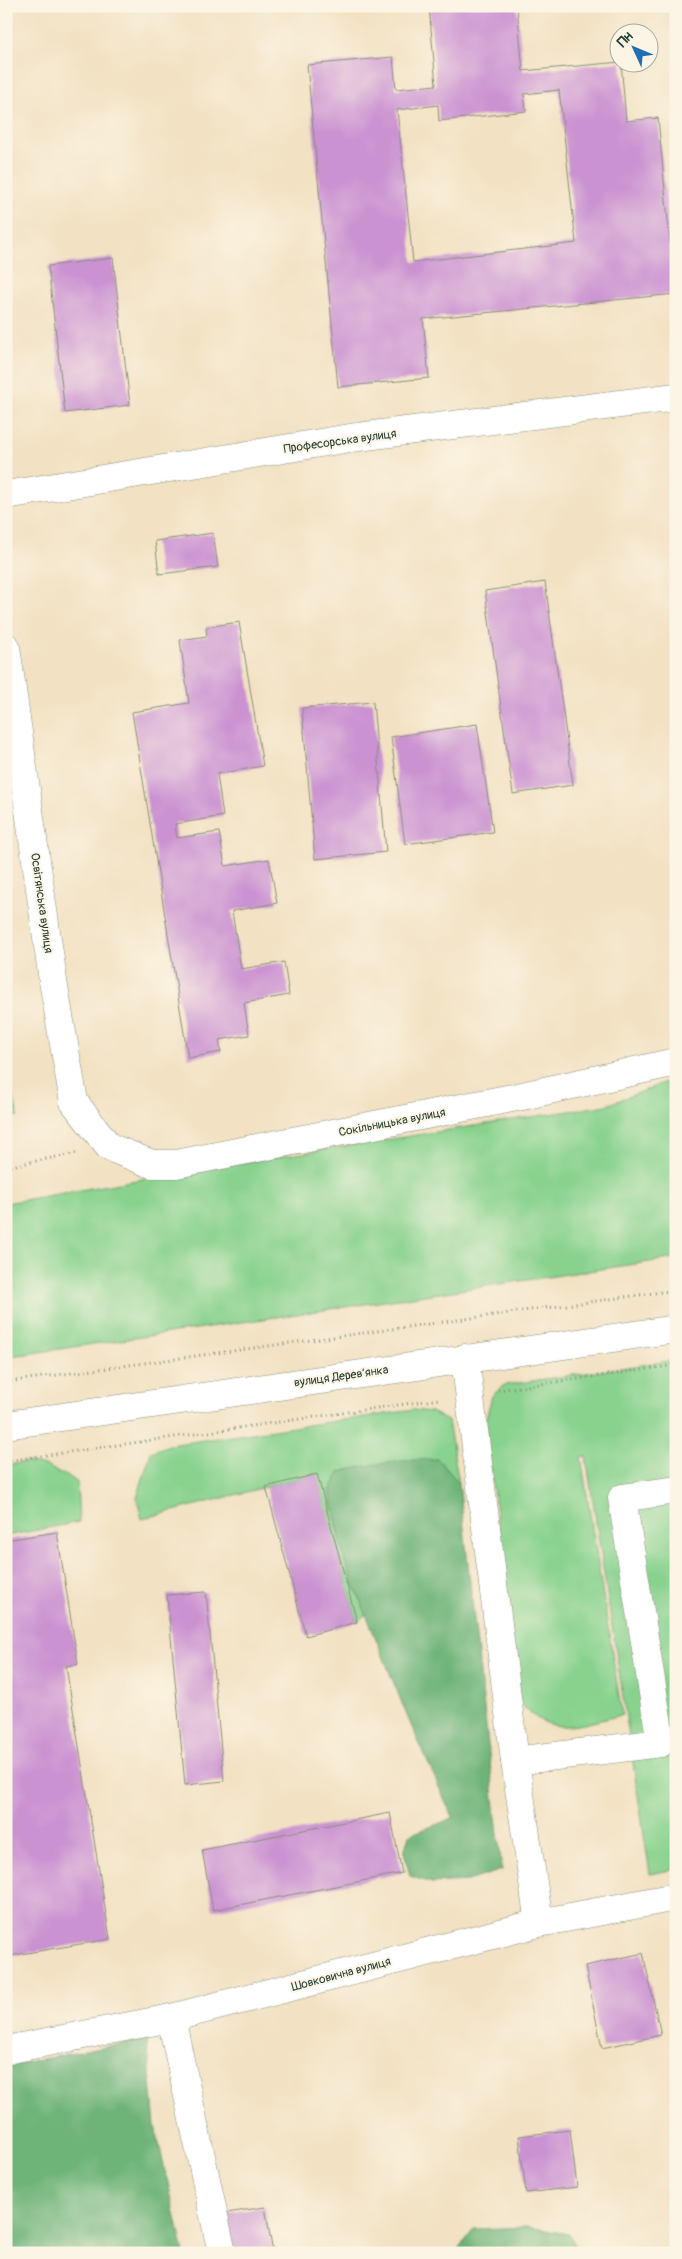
<svg xmlns="http://www.w3.org/2000/svg" width="682" height="2259" font-family="Pangolin,sans-serif">
<rect width="100%" height="100%" fill="#fcf5e5"/>
<filter id="ink" filterUnits="userSpaceOnUse"><feTurbulence type="fractalNoise" baseFrequency=".02" numOctaves="2"/><feDisplacementMap in="SourceGraphic" scale="10" xChannelSelector="R" yChannelSelector="G"/><feConvolveMatrix kernelMatrix="1 2 1 2 8 2 1 2 1" color-interpolation-filters="sRGB"/></filter>
<filter id="wash" filterUnits="userSpaceOnUse"><feTurbulence type="fractalNoise" baseFrequency=".0096" numOctaves="4" result="noise"/><feDisplacementMap in="SourceGraphic" scale="20" xChannelSelector="R" yChannelSelector="G"/><feGaussianBlur stdDeviation="1.12" result="paint"/><feColorMatrix in="noise" values="0 0 0 0 0 0 0 0 0 0 0 0 0 0 0 0 0 1.4 0 .05"/><feComposite in="paint" operator="in"/></filter>
<g filter="url(#wash)">
<rect width="100%" height="100%" fill="#f2e1c2"/>
<g fill="#88d28e" stroke="#548861">
<path d="M6 1063 18 1116 6 1119Z"/>
<path d="M676 1078V1258L6 1357V1203L182 1172 607 1105Z"/>
<path d="M676 1360V1869L650 1874 586 1456 581 1457 622 1715C579 1724 551 1740 519 1702L485 1422 492 1396 504 1385Z"/>
<path d="M413 1410 431 1412 448 1421 459 1483 405 1581 357 1622 316 1474 142 1519 137 1498 151 1452 169 1445Z"/>
<path d="M26 1462 46 1466 77 1481 79 1522 6 1536V1465Z"/>
</g>
<g fill="#6eb479" stroke="#467856">
<path d="M438 1459 459 1483 502 1870 468 1881 432 1883 410 1876 404 1852 409 1835 453 1818 410 1723 345 1562 330 1491 340 1472C373 1463 404 1460 438 1459Z"/>
<path d="M147 2039 155 2126 184 2253H6V2066Z"/>
<path d="M528 2227 569 2234 580 2253H456L474 2229Z"/>
</g>
<g id="blocks">
<g fill="#ca92d1" fill-rule="evenodd">
<path d="M429 6H517L523 71 621 62 626 121 658 118 675 294 423 319 429 378 338 387 307 65 393 57 396 89 436 85ZM559 90 576 243 413 262 397 110 438 105 439 121 526 111 524 94Z"/>
<path d="M113 258 130 405 65 413 48 266Z"/>
<path d="M213 533 218 567 159 574 155 541Z"/>
<path d="M545 582 573 785 513 794 485 591Z"/>
<path d="M239 622 263 766 217 774 223 816 175 824 177 838 219 832 225 866 269 859 277 903 232 911 241 969 284 962 289 995 244 1003 249 1035 219 1040 221 1052 188 1058 132 712 189 703 180 640 207 636 206 627Z"/>
<path d="M373 702 386 852 315 859 302 708Z"/>
<path d="M477 724 493 832 405 844 391 737Z"/>
<path d="M317 1474 357 1622 306 1636 266 1487Z"/>
<path d="M57 1532 78 1664 66 1666 110 1939 9 1956 6 1940V1540Z"/>
<path d="M206 1592 224 1781 185 1785 167 1595Z"/>
<path d="M390 1813 402 1873 213 1910 202 1850Z"/>
<path d="M643 1953 661 2035 602 2048 585 1966Z"/>
<path d="M570 2130 577 2187 526 2193 519 2136Z"/>
<path d="M265 2207 273 2253H233L227 2213Z"/>
</g>
</g>
</g>
<g filter="url(#ink)">
<use href="#blocks" fill-opacity="0" stroke="#888f7b" stroke-width="1"/>
<g fill="none" stroke-linecap="round" stroke-linejoin="round">
<defs>
<g id="minor">
<path d="M6 495 350 438 676 397"/>
<path d="M6 647 53 981 74 1102 109 1147 152 1164H176L522 1096 676 1062"/>
<path d="M465 1358 515 1761 539 1923"/>
<path d="M515 1761 661 1743 622 1498 676 1490"/>
<path d="M171 2018 222 2253"/>
<path d="M6 2050 171 2018 539 1923 676 1897"/>
</g>
<path id="major" d="M6 1425 676 1329"/>
</defs>
<use href="#minor" stroke="#888f7b" stroke-width="29"/>
<use href="#major" stroke="#888f7b" stroke-width="29"/>
<g stroke="#888f7b" stroke-width="3" stroke-dasharray="1 4" stroke-linecap="butt">
<path d="M6 1167 77 1153"/>
<path d="M6 1382 676 1290"/>
<path d="M498 1390 676 1365"/>
<path d="M6 1461 440 1399"/>
</g>
<use href="#minor" stroke="#fff" stroke-width="28"/>
<use href="#major" stroke="#fff" stroke-width="28"/>
</g>
</g>
<g text-anchor="middle" stroke-width="4" stroke-linejoin="round" paint-order="stroke">
<g font-size="12" fill="#1f3d34" stroke="#fcf5e5">
<text transform="translate(340 441) rotate(-8)" y="4">Професорська вулиця</text>
<text transform="translate(42 903) rotate(82)" y="4">Освітянська вулиця</text>
<text transform="translate(392 1122) rotate(-11)" y="4">Сокільницька вулиця</text>
<text transform="translate(341 1376) rotate(-8)" y="4">вулиця Дерев’янка</text>
<text transform="translate(341 1974) rotate(-15)" y="4">Шовковична вулиця</text>
</g>
</g>
<rect width="682" height="2259" fill="none" stroke="#fcf5e5" stroke-width="25"/>
<g transform="translate(634 48) rotate(314)"><circle r="24" fill="#fcf5e5" stroke="#a4ab9e"/>
<path d="M0-4L9 19L0 12L-9 19Z" fill="#1f6fb2"/>
<text y="-8" font-size="14" font-weight="bold" text-anchor="middle" fill="#1f3d34">Пн</text>
</g>
</svg>
